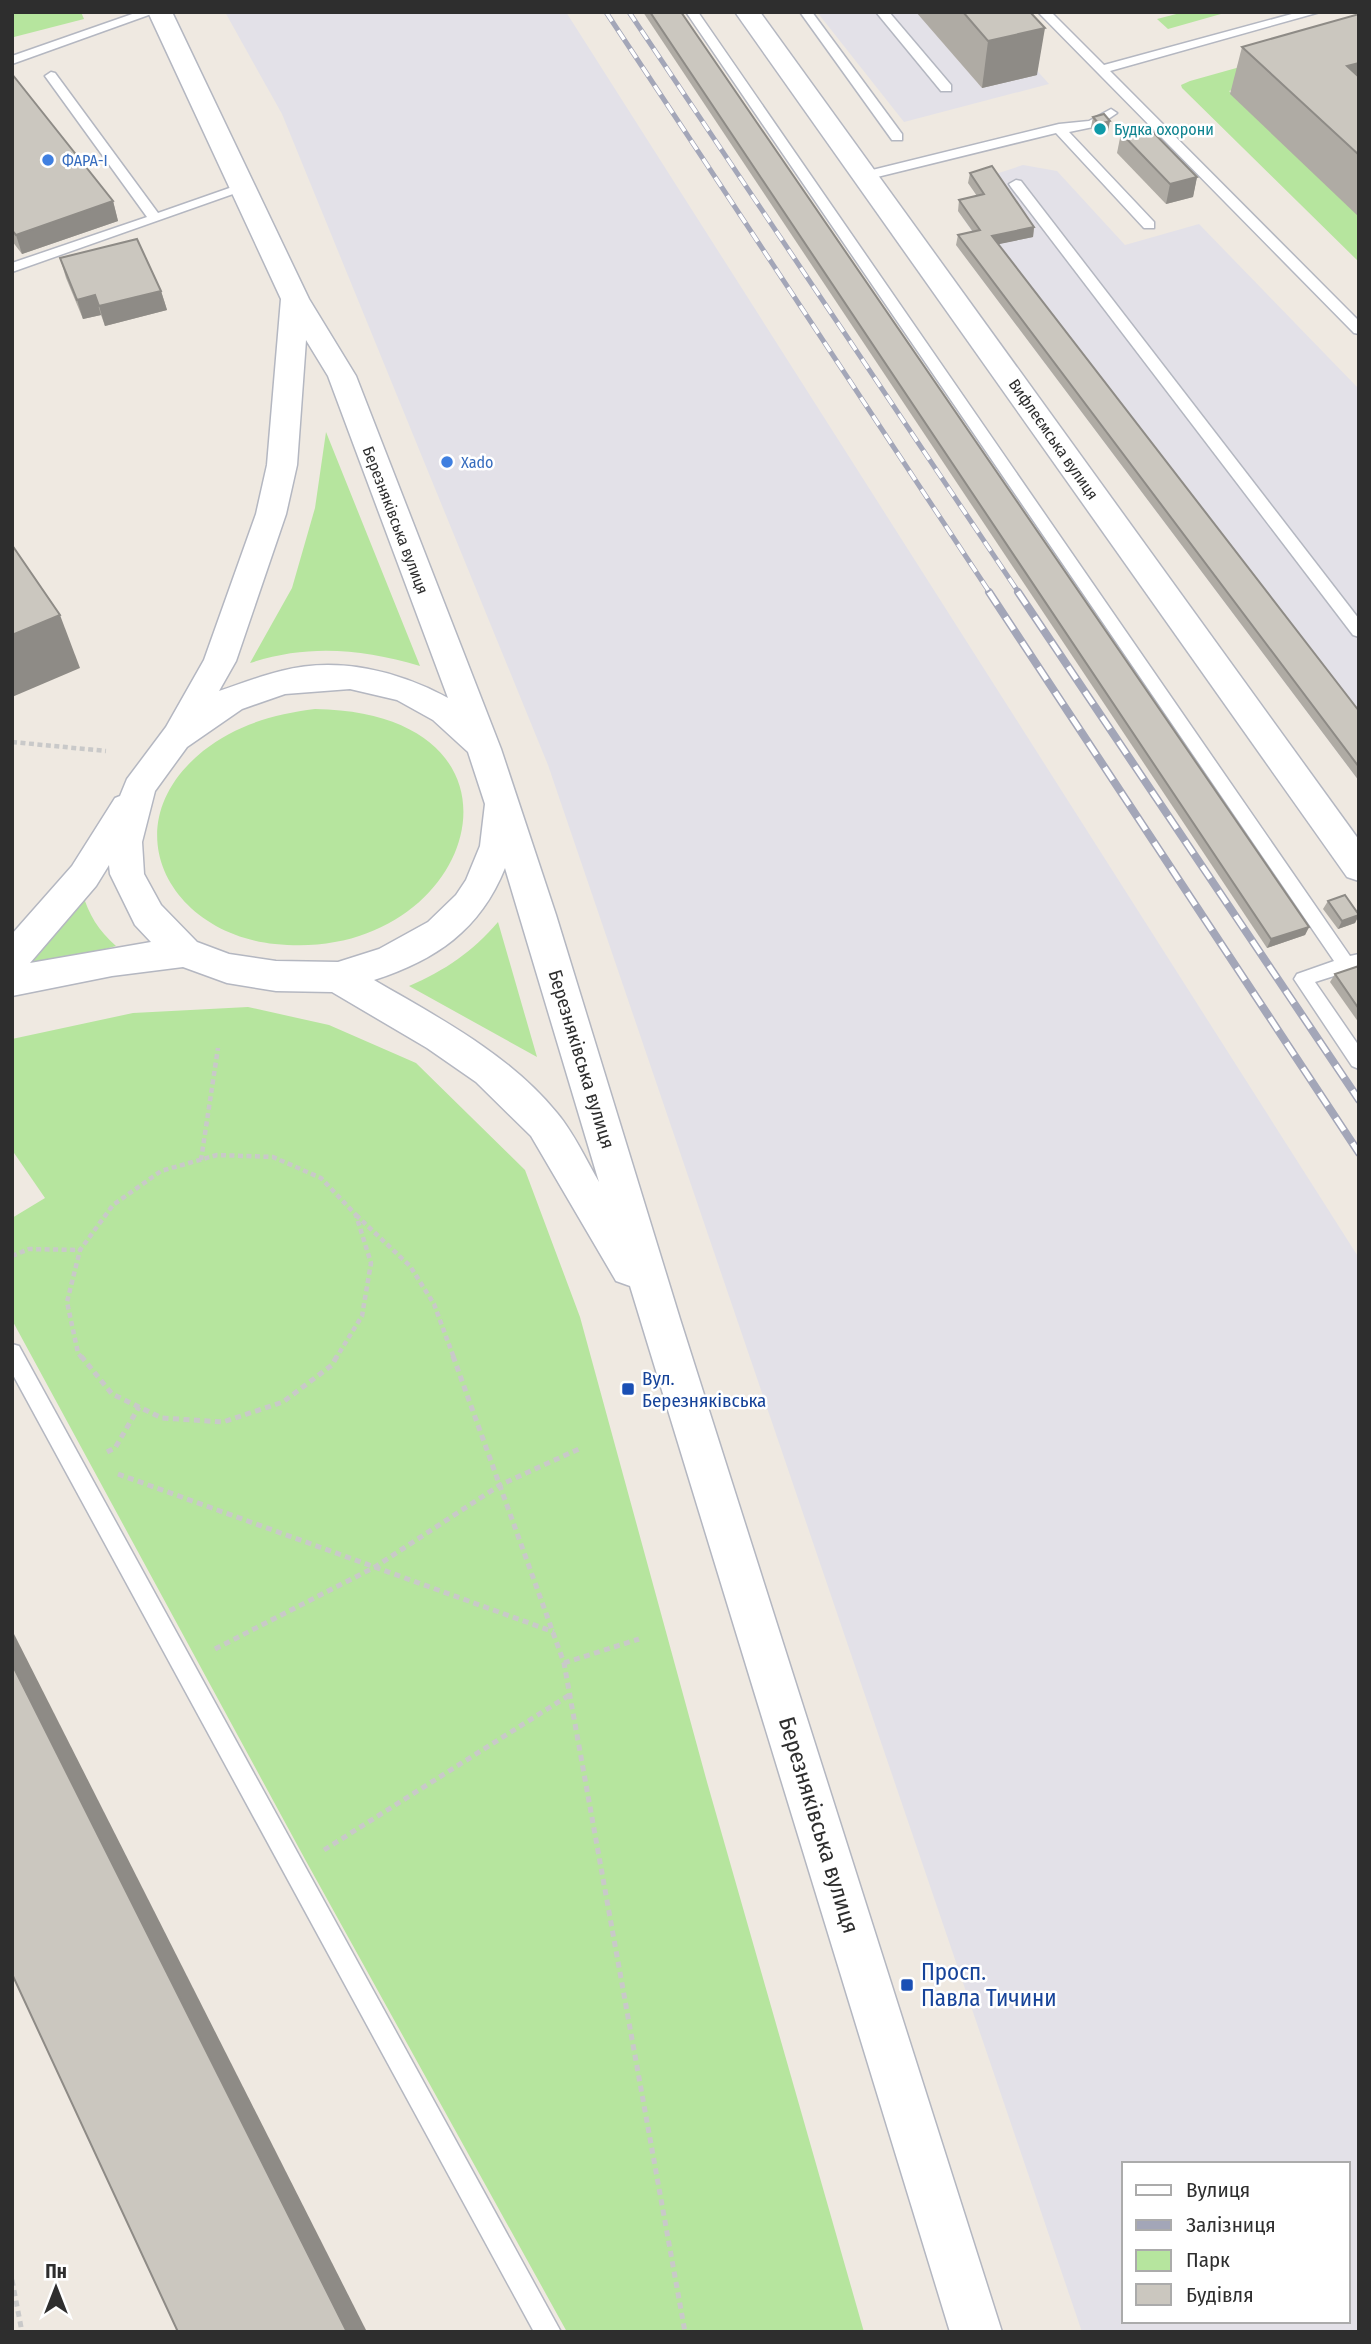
<svg xmlns="http://www.w3.org/2000/svg" width="1371" height="2344" font-family="'Fira Sans Condensed',sans-serif">
<rect width="100%" height="100%" fill="#efe9e1"/>
<g fill="#e3e1e8" fill-rule="evenodd">
<path d="M225 12H566L1359 1258V2332H1082L548 765 282 114ZM1124 2164H1348V2321H1124Z"/>
<path d="M817 12H985L1049 84 904 122Z"/>
<path d="M1023 165 1057 171 1125 245 1199 224 1359 389V781L956 245 978 240 958 211 983 204 968 183Z"/>
</g>
<g fill="#b6e59e">
<path d="M12 12H81L84 19 14 37Z"/>
<path d="M1184 12H1228L1168 29 1157 19Z"/>
<path d="M1276 57 1257 83 1229 91 1359 216V262L1182 88 1181 85 1190 81Z"/>
<path d="M326 432 420 666C361 649 309 644 250 663L292 588 315 508Z"/>
<path d="M315 709C556 713 475 966 275 944 169 933 111 826 203 751 236 725 274 714 315 709Z"/>
<path d="M82 892C89 915 98 930 116 946L12 975Z"/>
<path d="M498 922 537 1057 409 986C446 970 472 952 498 922Z"/>
<path d="M248 1007 329 1025 416 1063 525 1170 580 1317 707 1782 864 2332H567L306 1861 12 1320V1218L45 1198 12 1150V1039L133 1013Z"/>
</g>
<g fill="none" stroke-linecap="round" stroke-linejoin="round">
<defs>
<g id="service">
<path d="M138 12H157L12 64V56Z"/>
<path d="M686 12H698L1350 956 1359 954V968L1315 982 1359 1046V1069L1352 1066 1294 979 1297 974 1334 961Z"/>
<path d="M800 12H812L902 134V140H892Z"/>
<path d="M876 12H889L951 85V91H941Z"/>
<path d="M1038 12H1051L1104 65 1299 12H1320L1110 71 1359 321V334L1354 333Z"/>
<path d="M51 72 55 73 158 213 238 185 243 184 250 188 12 272V263L147 217 45 76Z"/>
<path d="M1111 109 1117 113 1098 126 1069 132 1154 222V228H1144L1056 133 865 180 858 176 860 173 1059 124 1089 121Z"/>
<path d="M1016 180 1021 181 1359 619V637L1353 635 1011 187 1009 184Z"/>
<path d="M12 1344 19 1346 561 2332H534L12 1373Z"/>
</g>
<g id="tertiary">
<path d="M148 12H172L309 299 356 376 501 749 556 915 680 1319 1002 2332H950L630 1286 616 1281 531 1136 476 1082 427 1048 332 992 276 991 227 983 183 967 112 976 12 996V934L72 866 115 798 120 796 127 779 166 727 204 660 256 514 267 465 281 299ZM306 340 328 376 448 698C398 671 338 656 281 671 260 676 240 684 219 691L236 661 286 514 297 465ZM350 689 397 700 433 720 468 752 485 804 480 846 466 880 456 895 428 922 379 949 338 962 276 961 229 954 197 942 161 905 144 874 142 842 155 791 187 747 242 709 285 694ZM109 865 110 874 135 925 151 942 30 963 96 886ZM505 868 599 1182C586 1160 574 1133 557 1113 509 1054 439 1018 374 980 436 960 480 930 505 868Z"/>
<path d="M735 12H760L1359 840V881L1347 877Z"/>
</g>
</defs>
<use href="#service" stroke="#b4b7c1" stroke-width="3"/>
<use href="#tertiary" stroke="#b4b7c1" stroke-width="3"/>
<g stroke="#c9c9c9" stroke-width="4.5" stroke-dasharray="5 3.5" stroke-linecap="butt">
<path d="M12 742 106 751"/>
<path d="M201 1160 218 1048"/>
<path d="M356 1215 410 1266 434 1304 454 1358"/>
<path d="M12 1256 29 1249 80 1250"/>
<path d="M82 1358 78 1353 67 1302 80 1250 113 1205 161 1171 217 1155 273 1157 321 1178 356 1215 371 1263 362 1316 336 1358"/>
</g>
<g stroke="#c9c9c9" stroke-width="5" stroke-dasharray="6 4.5" stroke-linecap="butt">
<path d="M81 1356 112 1394 162 1418 223 1422 283 1402 332 1365 337 1356"/>
<path d="M453 1356 564 1663 685 2332"/>
<path d="M107 1452 115 1448 139 1407"/>
<path d="M118 1474 554 1632"/>
<path d="M215 1649 375 1567 500 1485 581 1448"/>
<path d="M564 1663 639 1639"/>
<path d="M324 1850 571 1694"/>
<path d="M12 2280 22 2332"/>
</g>
<use href="#service" fill="#fff" fill-rule="evenodd"/>
<use href="#tertiary" fill="#fff" fill-rule="evenodd"/>
<defs>
<g id="rail-far1">
<path d="M606 12 990 593"/>
<path d="M629 12 1019 593"/>
</g>
<g id="rail">
<path d="M989 592 1359 1153"/>
<path d="M1018 592 1359 1100"/>
</g>
</defs>
<use href="#rail-far1" stroke="#a3a6b8" stroke-width="5"/>
<use href="#rail" stroke="#a3a6b8" stroke-width="8"/>
<use href="#rail-far1" stroke="#fff" stroke-width="3.5" stroke-dasharray="11" stroke-linecap="butt"/>
<use href="#rail" stroke="#fff" stroke-width="5" stroke-dasharray="15" stroke-linecap="butt"/>
</g>
<g fill="#afaba4">
<path d="M643 12H681L1309 927 1305 935 1267 948Z"/>
<path d="M916 12H1030L1037 75 982 88Z"/>
<path d="M1359 14V217L1230 94 1242 47Z"/>
<path d="M12 74 113 201 118 221 22 254 12 241Z"/>
<path d="M1093 117 1108 131 1097 134 1091 127Z"/>
<path d="M1121 133 1197 177 1193 197 1166 204 1117 153Z"/>
<path d="M970 173 1034 227 1033 237 998 244 1359 711V781L956 245 958 235 973 232 958 211 959 200 977 196 968 183Z"/>
<path d="M60 258 161 291 167 310 105 326 101 315 83 319 66 278Z"/>
<path d="M1328 901 1359 914 1355 923 1338 929 1323 909Z"/>
<path d="M1359 966V1023L1330 982 1335 974Z"/>
</g>
<g fill="#8e8b86">
<path d="M1045 28 1037 75 982 88 988 41Z"/>
<path d="M1359 63V106L1347 66Z"/>
<path d="M1110 121 1108 131 1097 134 1099 124Z"/>
<path d="M1197 177 1193 197 1166 204 1170 184Z"/>
<path d="M113 201 118 221 22 254 16 235Z"/>
<path d="M1034 227 1033 237 990 246 992 236Z"/>
<path d="M161 291 167 310 105 326 99 306Z"/>
<path d="M95 295 101 315 83 319 77 300Z"/>
<path d="M60 615 80 668 12 697V635Z"/>
<path d="M1359 915 1355 923 1338 929 1342 921Z"/>
<path d="M1309 927 1305 935 1267 948 1271 939Z"/>
<path d="M12 1630 367 2332H347L12 1664Z"/>
</g>
<g fill="#cbc7bf" stroke="#8e8b86" stroke-width="2">
<path d="M650 12H681L1309 927 1271 939Z"/>
<path d="M963 12H1030L1045 28 988 41Z"/>
<path d="M1359 14V63L1347 66 1359 77V155L1242 47Z"/>
<path d="M12 74 113 201 16 235 12 230Z"/>
<path d="M1104 114 1110 121 1099 124 1093 117Z"/>
<path d="M1147 126 1197 177 1170 184 1121 133Z"/>
<path d="M992 166 1034 227 992 236 1359 711V767L958 235 980 230 959 200 984 194 970 173Z"/>
<path d="M137 239 161 291 99 306 95 295 77 300 60 258Z"/>
<path d="M12 545 60 615 12 635Z"/>
<path d="M1345 895 1359 915 1342 921 1328 901Z"/>
<path d="M1359 966V1009L1335 974Z"/>
<path d="M12 1664 347 2332H178L12 1974Z"/>
</g>
<circle fill="#0f9aa8" stroke="#fff" stroke-width="2.5" cx="1100" cy="129" r="7"/>
<g fill="#3f7fe0" stroke="#fff" stroke-width="2.5">
<circle cx="48" cy="160" r="7"/>
<circle cx="447" cy="462" r="7"/>
</g>
<g fill="#1a4fb4" stroke="#fff" stroke-width="2.5">
<rect x="621" y="1382" width="14" height="14" rx="3.5"/>
<rect x="900" y="1978" width="14" height="14" rx="3.5"/>
</g>
<g text-anchor="middle" stroke-width="5" stroke-linejoin="round" paint-order="stroke">
<g font-size="16" fill="#0d838f" stroke="#fff" text-anchor="start">
<text x="1114" y="135">Будка охорони</text>
</g>
<g font-size="16" fill="#366cbe" stroke="#fff" text-anchor="start">
<text x="62" y="166">ФАРА-І</text>
<text x="461" y="468">Xado</text>
</g>
<g font-size="16" fill="#2e2e2e" stroke="#fff">
<text transform="translate(1054 439) rotate(55)" y="6">Вифлеємська вулиця</text>
<text transform="translate(396 520) rotate(69)" y="6">Березняківська вулиця</text>
</g>
<g font-size="19" fill="#2e2e2e" stroke="#fff">
<text transform="translate(582 1059) rotate(73)" y="7">Березняківська вулиця</text>
</g>
<g font-size="19" fill="#164399" stroke="#fff" text-anchor="start">
<text x="642" y="1385">Вул.<tspan x="642" dy="22">Березняківська</tspan></text>
</g>
<g font-size="23" fill="#2e2e2e" stroke="#fff">
<text transform="translate(819 1825) rotate(73)" y="8">Березняківська вулиця</text>
</g>
<g font-size="23" fill="#164399" stroke="#fff" text-anchor="start">
<text x="921" y="1980">Просп.<tspan x="921" dy="26">Павла Тичини</tspan></text>
</g>
</g>
<rect width="1371" height="2344" fill="none" stroke="#2e2e2e" stroke-width="28"/>
<rect x="1122" y="2162" width="228" height="161" fill="#ffffff" stroke="#ababab" stroke-width="2"/>
<rect x="1136" y="2185" width="35" height="10" fill="#ffffff" stroke="#ababab" stroke-width="2"/>
<text x="1186" y="2197" font-size="21" fill="#2e2e2e">Вулиця</text>
<rect x="1136" y="2220" width="35" height="10" fill="#a3a6b8" stroke="#ababab" stroke-width="2"/>
<text x="1186" y="2232" font-size="21" fill="#2e2e2e">Залізниця</text>
<rect x="1136" y="2250" width="35" height="21" fill="#b6e59e" stroke="#ababab" stroke-width="2"/>
<text x="1186" y="2267" font-size="21" fill="#2e2e2e">Парк</text>
<rect x="1136" y="2284" width="35" height="21" fill="#cbc7bf" stroke="#ababab" stroke-width="2"/>
<text x="1186" y="2302" font-size="21" fill="#2e2e2e">Будівля</text>
<g transform="translate(56 2288)" stroke="#ffffff" stroke-width="5" paint-order="stroke">
<path d="M0-5L12 26L0 18L-12 26Z" fill="#2e2e2e"/>
<text y="-10" font-size="19" font-weight="bold" text-anchor="middle" fill="#2e2e2e">Пн</text>
</g>
</svg>
